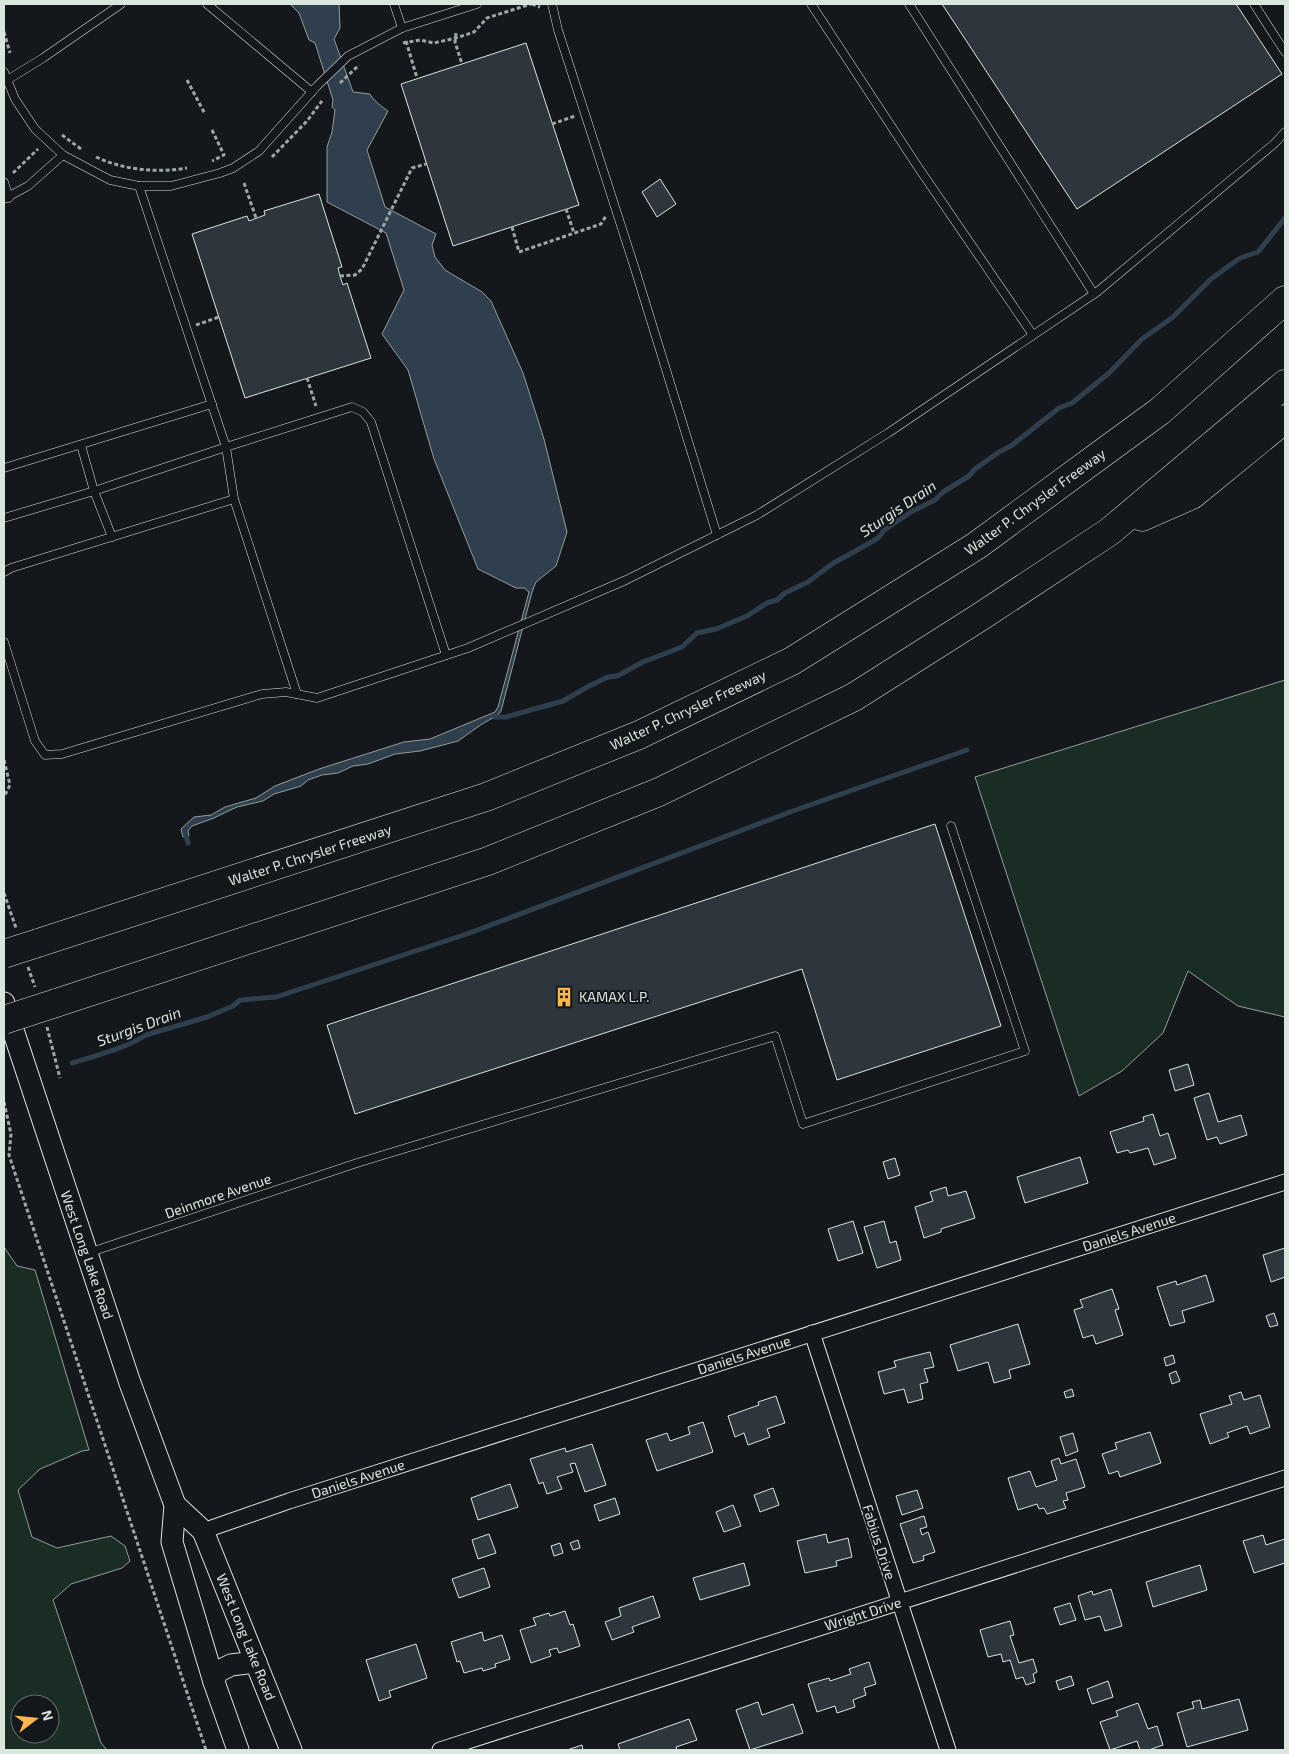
<svg xmlns="http://www.w3.org/2000/svg" width="1289" height="1754" font-family="'Exo 2',sans-serif">
<rect width="100%" height="100%" fill="#14181c"/>
<g fill="#1a2d24" stroke="#939e99" fill-rule="evenodd">
<path d="M1285 680V1017L1238 1006 1188 971 1163 1033 1122 1071 1079 1096 975 777Z"/>
<path d="M4 1247 17 1266 35 1270 89 1450 82 1451 40 1469 18 1490 32 1537 57 1548 111 1536 125 1546 130 1561 122 1568 71 1584 53 1600 101 1743 107 1750H4ZM20 1704H50V1734H20Z"/>
</g>
<path fill="#2f3f4d" stroke="#939e99" d="M290 4H339L340 28 334 39 353 92 370 94C371 98 383 108 388 111L367 150 385 207 436 234 432 245 435 257 445 270 482 292 491 301 523 373 544 439 567 532 556 566 536 582 532 592 501 711 498 715 482 724 458 741 420 751 395 754 368 764 353 766 338 773 322 775 308 780 301 786 274 794 263 801 237 807 224 813 214 818 192 826 188 831 189 836 183 837 181 829 194 817 211 815 225 807 256 798 275 786 319 769 404 742 430 739 495 712 498 707 529 592 524 588H516L478 569 434 459 408 370 382 334 404 290 386 233 327 202V147L332 132 335 110 332 107 333 100 315 43 309 40 299 13Z"/>
<g fill="none" stroke-linecap="round" stroke-linejoin="round">
<g stroke="#2f3f4d" stroke-width="5">
<path d="M495 717H506L563 701 589 686 608 677 617 676 643 662 682 647 697 633 716 629 747 616 767 603 777 600 785 593 808 582 832 564 875 540 881 535 883 531 911 512 935 500 943 492 969 476 975 469 999 452 1011 446 1059 408 1072 403 1109 373 1142 339 1173 317 1211 279 1240 258 1258 252 1285 218"/>
<path d="M186 836 188 843"/>
<path d="M72 1063C97 1055 124 1049 146 1035L207 1017 233 1006 240 1000 276 997 467 934 790 812 967 750"/>
</g>
</g>
<g fill="#2c363c" stroke="#d8e6dc">
<path d="M942 4H1236L1282 74 1077 209Z"/>
<path d="M526 43 579 205 453 246 401 84Z"/>
<path d="M660 179 676 204 657 217 642 192Z"/>
<path d="M319 194 342 267 338 268 340 276 343 285 347 283 371 358 245 398 192 234 247 216 249 221 265 215 264 211Z"/>
<path d="M935 824 1001 1026 837 1080 802 969 355 1114 327 1025Z"/>
<path d="M1188 1064 1194 1085 1175 1091 1169 1070Z"/>
<path d="M1209 1093 1218 1122 1241 1115 1247 1135 1220 1144 1217 1137 1207 1140 1194 1098Z"/>
<path d="M1153 1114 1160 1136 1168 1133 1176 1158 1154 1165 1148 1148 1130 1153 1128 1150 1117 1153 1110 1132 1144 1121 1143 1117Z"/>
<path d="M1080 1157 1088 1183 1025 1203 1017 1177Z"/>
<path d="M895 1158 900 1175 888 1179 883 1162Z"/>
<path d="M946 1187 948 1196 966 1191 975 1218 941 1229V1232L924 1238 915 1207 933 1201 930 1192Z"/>
<path d="M853 1221 863 1253 838 1261 828 1229Z"/>
<path d="M884 1221 890 1243 896 1241 901 1260 877 1268 864 1227Z"/>
<path d="M1285 1248V1277L1271 1282 1263 1255Z"/>
<path d="M1206 1275 1214 1301 1182 1311 1185 1322 1170 1326 1157 1287 1176 1281 1177 1285Z"/>
<path d="M1112 1289 1119 1309 1115 1310 1123 1335 1096 1344 1093 1335 1083 1338 1074 1310 1083 1307 1080 1300Z"/>
<path d="M1274 1313 1278 1325 1270 1327 1266 1316Z"/>
<path d="M1018 1324 1030 1364 1009 1370 1011 1378 994 1383 988 1362 958 1371 950 1345Z"/>
<path d="M930 1352 934 1367 924 1369 928 1382 920 1384 923 1399 908 1403 904 1389 884 1394 878 1372 896 1367 894 1361Z"/>
<path d="M1173 1355 1175 1363 1166 1366 1164 1358Z"/>
<path d="M1176 1371 1180 1381 1172 1384 1169 1374Z"/>
<path d="M1072 1389 1074 1396 1066 1398 1064 1392Z"/>
<path d="M1241 1392 1244 1400 1260 1395 1270 1427 1250 1434 1247 1426 1227 1433 1229 1437 1210 1444 1200 1414 1232 1404 1229 1396Z"/>
<path d="M776 1396 785 1423 767 1429 770 1437 748 1445 744 1433 735 1437 728 1416 759 1405 758 1402Z"/>
<path d="M703 1422 713 1452 657 1471 646 1440 667 1433 670 1441 690 1434 688 1427Z"/>
<path d="M1150 1432 1161 1463 1120 1477 1118 1471 1109 1474 1102 1454 1117 1449 1115 1443Z"/>
<path d="M1073 1433 1078 1451 1066 1456 1060 1437Z"/>
<path d="M592 1444 606 1485 585 1492 575 1463 570 1464 573 1472 557 1477 562 1489 547 1494 543 1482 539 1484 530 1459 565 1448 566 1452Z"/>
<path d="M1059 1458 1061 1464 1076 1459 1085 1487 1066 1493 1068 1500 1063 1501 1066 1508 1047 1514 1044 1508 1039 1509 1037 1504 1018 1510 1008 1478 1030 1471 1036 1487 1057 1480 1051 1461Z"/>
<path d="M510 1484 518 1507 478 1520 471 1498Z"/>
<path d="M773 1488 779 1505 760 1512 754 1495Z"/>
<path d="M917 1490 923 1508 902 1515 896 1496Z"/>
<path d="M615 1498 620 1514 599 1521 594 1505Z"/>
<path d="M733 1505 741 1526 724 1532 716 1512Z"/>
<path d="M924 1516 927 1527 920 1529 922 1535 928 1532 935 1552 923 1556 924 1560 913 1563 900 1524Z"/>
<path d="M489 1534 496 1553 478 1559 472 1540Z"/>
<path d="M826 1534 828 1543 848 1538 852 1557 836 1561 837 1566 805 1573 797 1541Z"/>
<path d="M1263 1535 1266 1545 1285 1539V1563L1254 1573 1243 1541Z"/>
<path d="M578 1540 580 1548 573 1550 570 1543Z"/>
<path d="M560 1543 563 1553 554 1556 551 1546Z"/>
<path d="M744 1563 750 1585 700 1600 693 1578Z"/>
<path d="M1200 1565 1207 1590 1153 1607 1146 1582Z"/>
<path d="M484 1568 490 1587 459 1598 452 1579Z"/>
<path d="M1111 1589 1122 1626 1105 1631 1100 1616 1085 1620 1078 1596 1092 1591 1093 1595Z"/>
<path d="M653 1596 660 1617 632 1627 634 1632 612 1640 605 1622 621 1616 619 1608Z"/>
<path d="M1070 1603 1076 1620 1060 1625 1054 1608Z"/>
<path d="M565 1611 570 1625 573 1624 580 1646 559 1653 557 1648 549 1650 551 1656 531 1663 520 1630 536 1625 533 1618 549 1613 550 1616Z"/>
<path d="M1010 1621 1014 1635 1010 1636 1019 1663 1033 1659 1037 1672 1033 1674 1035 1682 1026 1685 1023 1677 1016 1679 1010 1660 1003 1662 1001 1654 988 1657 980 1630Z"/>
<path d="M482 1632 484 1641 502 1635 510 1659 495 1664 496 1667 483 1671 482 1668 464 1673 460 1661 457 1662 451 1642Z"/>
<path d="M416 1644 427 1678 389 1691 391 1697 379 1701 366 1660Z"/>
<path d="M869 1662 876 1684 864 1688 866 1695 853 1700 855 1707 837 1713 835 1706 817 1712 808 1684 829 1678 830 1681 851 1674 849 1669Z"/>
<path d="M1071 1676 1074 1685 1059 1690 1056 1681Z"/>
<path d="M1108 1681 1113 1697 1092 1704 1087 1689Z"/>
<path d="M1239 1699 1248 1730 1187 1747 1177 1713 1194 1708 1192 1702 1200 1700 1202 1709Z"/>
<path d="M758 1702 762 1715 793 1704 803 1733 750 1750 736 1710Z"/>
<path d="M1138 1703 1148 1729 1157 1726 1163 1745 1149 1750H1140L1137 1741 1110 1750 1100 1722 1118 1716 1116 1711Z"/>
<path d="M689 1719 697 1740 676 1747 677 1750H620L618 1744Z"/>
<path d="M582 1745 583 1750H567Z"/>
</g>
<g fill="none" stroke-linecap="round" stroke-linejoin="round">
<defs>
<g id="service">
<path d="M207 4 312 92"/>
<path d="M394 4 402 28"/>
<path d="M552 4 558 30 635 269 717 535"/>
<path d="M811 4 918 167 1033 335"/>
<path d="M909 4 1094 294"/>
<path d="M1254 4 1285 52"/>
<path d="M4 72 15 99 35 129 63 155 110 180 139 186H171L220 173 233 168 259 151 317 86 348 56 402 28 477 4"/>
<path d="M4 82 43 58 121 4"/>
<path d="M4 182 9 198"/>
<path d="M4 199 28 186 63 155"/>
<path d="M81 445 94 491 112 537"/>
<path d="M4 468 212 404"/>
<path d="M234 499 226 447 352 407 363 412 371 422 446 655"/>
<path d="M4 518 94 491 226 447 139 186"/>
<path d="M4 572 11 568 234 499 297 694"/>
<path d="M4 642 35 741 45 755 62 754 262 694 286 692 317 698 468 648 626 580 757 515 888 433 1097 292 1275 143 1285 132"/>
<path d="M88 1253 357 1163 775 1036 803 1124 1025 1051 951 826"/>
</g>
<g id="minor">
<path d="M812 1333 948 1750"/>
<path d="M203 1531 289 1501 1285 1182"/>
<path d="M440 1750 1285 1478"/>
</g>
<g id="secondary">
<path d="M4 1003 130 1383 175 1505 172 1542 214 1682 238 1750"/>
<path d="M175 1505 203 1531 291 1750"/>
<path d="M214 1682 217 1672 231 1665 256 1662"/>
</g>
<g id="motorway">
<path d="M1142 517 1192 495 1285 419"/>
<path d="M38 943 486 797 639 735 792 661 976 546 1104 452 1160 411 1285 300"/>
<path d="M56 1003 488 861 659 792 854 697 980 617 1109 532 1285 384"/>
</g>
</defs>
<use href="#service" stroke="#d8e6dc" stroke-width="9"/>
<use href="#minor" stroke="#d8e6dc" stroke-width="17"/>
<use href="#secondary" stroke="#d8e6dc" stroke-width="23"/>
<use href="#motorway" stroke="#d8e6dc" stroke-width="29"/>
<g stroke="#9da8a2" stroke-width="3" stroke-dasharray="4 2.5" stroke-linecap="butt">
<path d="M532 4 540 7"/>
<path d="M4 32 10 53"/>
<path d="M456 33 455 42 462 64"/>
<path d="M406 41 417 78"/>
<path d="M403 43 420 40 434 43 456 38 474 32 487 18 531 4"/>
<path d="M187 80 205 114"/>
<path d="M340 83 359 65"/>
<path d="M552 124 575 116"/>
<path d="M212 130 224 155 212 161"/>
<path d="M62 135 81 149"/>
<path d="M96 157C124 170 156 173 187 168"/>
<path d="M272 157 307 121 322 101"/>
<path d="M13 173 38 149"/>
<path d="M244 183 256 218"/>
<path d="M566 209 574 233"/>
<path d="M512 227 519 252 601 224 606 216"/>
<path d="M340 276 355 275 362 269 412 168 426 164"/>
<path d="M196 325 219 317"/>
<path d="M307 378 316 406"/>
<path d="M4 760 10 785 4 797"/>
<path d="M4 893 16 928"/>
<path d="M28 967 35 987"/>
<path d="M47 1027 60 1078"/>
<path d="M4 1102 11 1134 9 1155 206 1750"/>
</g>
<use href="#service" stroke="#14181c" stroke-width="8"/>
<use href="#minor" stroke="#14181c" stroke-width="15"/>
<use href="#secondary" stroke="#14181c" stroke-width="21"/>
<use href="#motorway" stroke="#14181c" stroke-width="28"/>
<defs>
<g id="motorway-bridge">
<path d="M4 954 38 943"/>
<path d="M4 1020 56 1003"/>
</g>
</defs>
<use href="#motorway-bridge" stroke="#d8e6dc" stroke-width="29" stroke-linecap="butt"/>
<use href="#motorway-bridge" stroke="#14181c" stroke-width="28"/>
</g>
<defs>
<symbol id="building-bare" viewBox="-9 -9 18 18"><path d="M-4-6H4V6H1V3H-1V6H-4ZM-2.5-4.3h1.7v1.8h-1.7ZM.8-4.3h1.7v1.8H.8ZM-2.5-1h1.7V.8h-1.7ZM.8-1h1.7V.8H.8Z" fill="#ffb74d" stroke="#14181c" stroke-width="2.5" paint-order="stroke"/></symbol>
</defs>
<g fill-rule="evenodd">
<use href="#building-bare" x="550" y="983" width="28" height="28"/>
</g>
<g text-anchor="middle" stroke-width="4" stroke-linejoin="round" paint-order="stroke">
<g font-size="14" fill="#d8e6dc" stroke="#14181c">
<text transform="translate(1035 502) rotate(-36)" y="5">Walter P. Chrysler Freeway</text>
<text transform="translate(688 710) rotate(-25)" y="5">Walter P. Chrysler Freeway</text>
<text transform="translate(310 855) rotate(-18)" y="5">Walter P. Chrysler Freeway</text>
<text transform="translate(218 1196) rotate(-19)" y="5">Deinmore Avenue</text>
<text transform="translate(1129 1232) rotate(-18)" y="5">Daniels Avenue</text>
<text transform="translate(87 1255) rotate(71)" y="5">West Long Lake Road</text>
<text transform="translate(744 1355) rotate(-18)" y="5">Daniels Avenue</text>
<text transform="translate(358 1479) rotate(-18)" y="5">Daniels Avenue</text>
<text transform="translate(879 1542) rotate(72)" y="5">Fabius Drive</text>
<text transform="translate(863 1614) rotate(-18)" y="5">Wright Drive</text>
<text transform="translate(246 1637) rotate(68)" y="5">West Long Lake Road</text>
</g>
<g font-size="14" fill="#d8e6dc" stroke="#14181c" text-anchor="start">
<text x="579" y="1002">KAMAX L.P.</text>
</g>
<g font-size="15" font-style="italic" fill="#d8e6dc" stroke="#14181c">
<text transform="translate(898 509) rotate(-34)" y="5">Sturgis Drain</text>
<text transform="translate(139 1027) rotate(-20)" y="5">Sturgis Drain</text>
</g>
</g>
<rect width="1289" height="1754" fill="none" stroke="#d8e6dc" stroke-width="10"/>
<g transform="translate(35 1719) rotate(74)"><circle r="24" fill="#14181c" stroke="#626a69"/>
<path d="M0-4L9 19L0 12L-9 19Z" fill="#ffb74d"/>
<text y="-8" font-size="14" font-weight="bold" text-anchor="middle" fill="#d8e6dc">N</text>
</g>
</svg>
